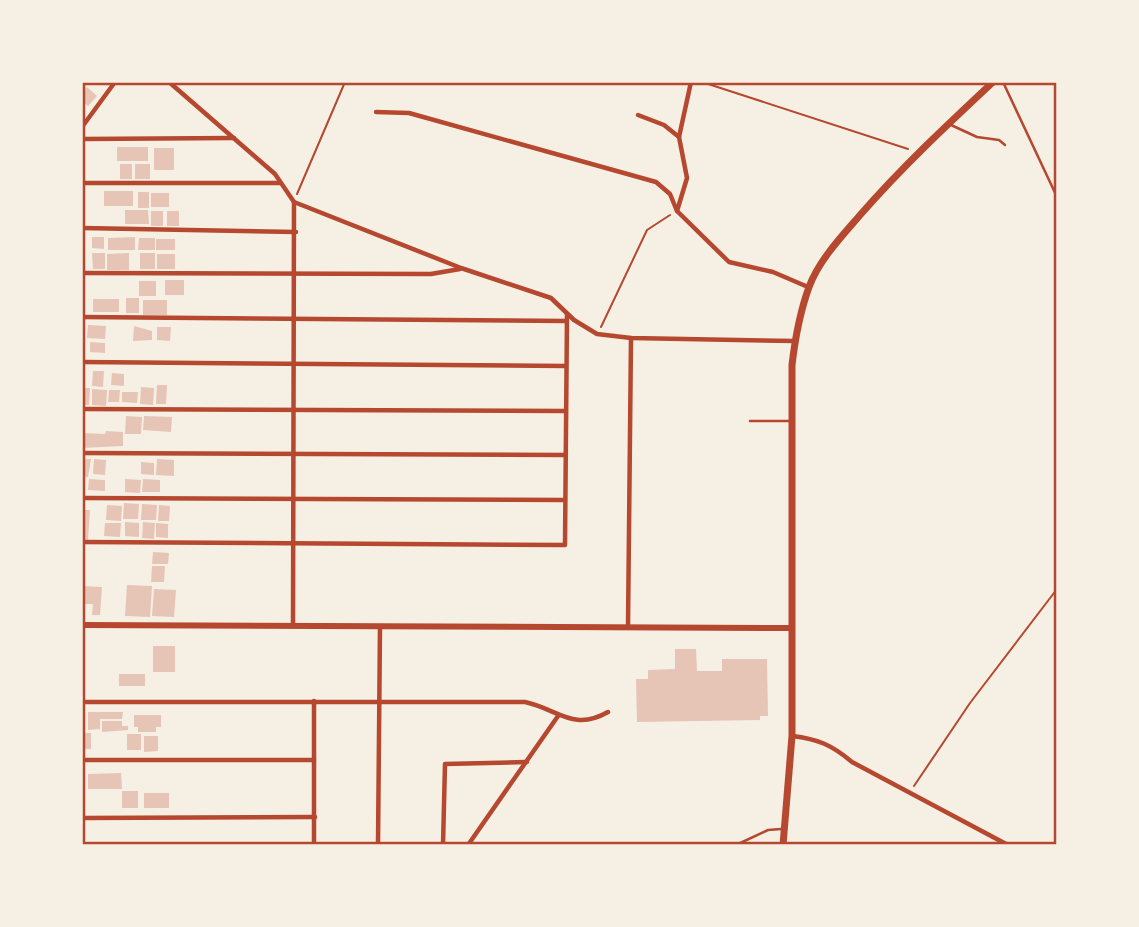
<svg xmlns="http://www.w3.org/2000/svg" width="1139" height="927" font-family="'Times New Roman',serif">
<rect width="100%" height="100%" fill="#f6efe4"/>
<g fill="#e6c5b7">
<path d="M87 87 97 96 88 106 82 101V92Z"/>
<rect x="117" y="147" width="31" height="14"/>
<rect x="154" y="148" width="20" height="22"/>
<rect x="120" y="164" width="12" height="15"/>
<rect x="135" y="164" width="15" height="15"/>
<rect x="104" y="191" width="29" height="15"/>
<rect x="138" y="192" width="11" height="16"/>
<rect x="151" y="193" width="18" height="14"/>
<path d="M125 210H148L149 224H125Z"/>
<rect x="151" y="211" width="12" height="15"/>
<rect x="167" y="211" width="12" height="15"/>
<path d="M92 237H104V249L92 248Z"/>
<path d="M135 237V250H108V238Z"/>
<path d="M139 238H155V250H138Z"/>
<rect x="156" y="239" width="19" height="11"/>
<path d="M92 253H105V269H93Z"/>
<path d="M129 253V270H107V254Z"/>
<rect x="140" y="253" width="15" height="16"/>
<rect x="157" y="254" width="18" height="15"/>
<rect x="165" y="280" width="19" height="15"/>
<rect x="139" y="281" width="17" height="15"/>
<rect x="126" y="298" width="13" height="15"/>
<rect x="93" y="299" width="26" height="13"/>
<rect x="143" y="300" width="24" height="15"/>
<path d="M88 325 106 326 105 339 87 338Z"/>
<path d="M134 326 152 331V340L133 341Z"/>
<path d="M157 327H171L170 341 157 340Z"/>
<path d="M90 342 105 343V353L90 352Z"/>
<path d="M93 371H104L103 387 92 386Z"/>
<path d="M112 373 124 374V386L111 385Z"/>
<path d="M157 385H167L166 404H156Z"/>
<path d="M141 387 154 388 153 405 140 404Z"/>
<path d="M82 388H90L89 405H82Z"/>
<path d="M92 389 107 390 106 406 92 405Z"/>
<path d="M109 390H120L119 402H108Z"/>
<path d="M122 392H138L137 403 122 402Z"/>
<path d="M126 416 142 417 141 434H125Z"/>
<path d="M144 416 172 417 171 432 143 430Z"/>
<path d="M106 431 123 432V446L82 448V433L105 434Z"/>
<path d="M83 459H91L88 477H82Z"/>
<path d="M94 459 106 460 105 475 93 474Z"/>
<path d="M157 459 174 460V476L156 475Z"/>
<path d="M141 462 154 463V475L141 474Z"/>
<path d="M89 479 105 480V491L88 490Z"/>
<path d="M125 479 141 480 140 493 125 492Z"/>
<path d="M143 479 160 480V492H142Z"/>
<path d="M124 503 139 504 138 519H123Z"/>
<path d="M142 504 157 505 156 520H141Z"/>
<path d="M107 505 122 506 121 521 106 520Z"/>
<path d="M159 505 170 506 169 521H158Z"/>
<path d="M82 510H90L88 540 82 539Z"/>
<path d="M125 522 139 523V537L125 536Z"/>
<path d="M143 522 155 523 154 539 142 538Z"/>
<path d="M105 523H121L120 537 104 536Z"/>
<path d="M156 523 168 524V538L156 537Z"/>
<path d="M153 552 169 553 168 564H152Z"/>
<path d="M152 566H165L164 582H151Z"/>
<path d="M127 585 152 586 150 617 125 616Z"/>
<path d="M82 586 102 587 100 615H92L93 604H82Z"/>
<path d="M154 589 176 590 174 617 152 616Z"/>
<rect x="153" y="646" width="22" height="26"/>
<path d="M675 649H696L697 671H722V659H767L768 716H760V720L637 722 636 679H648V670L675 669Z"/>
<rect x="119" y="674" width="26" height="12"/>
<path d="M88 712H123L122 719H100V729L88 730Z"/>
<path d="M134 715H161V727H156V732H138V727H134Z"/>
<path d="M102 721H122V726H128V730L102 732Z"/>
<rect x="82" y="733" width="9" height="16"/>
<rect x="127" y="734" width="14" height="16"/>
<path d="M144 736H158V751L144 752Z"/>
<path d="M121 773 122 789H88V774Z"/>
<rect x="122" y="791" width="16" height="17"/>
<rect x="144" y="793" width="25" height="15"/>
</g>
<g fill="none" stroke-linecap="round" stroke-linejoin="round">
<g stroke="#b5482f" stroke-width="2">
<path d="M702 82 908 149"/>
<path d="M297 194 345 82"/>
<path d="M601 327 647 230 670 215"/>
<path d="M914 786 970 703 1057 589"/>
</g>
<g stroke="#b5482f" stroke-width="2.5">
<path d="M1003 82 1057 197"/>
<path d="M951 125 977 137 999 140 1005 145"/>
<path d="M750 421H790"/>
<path d="M736 845 768 830 781 829"/>
</g>
<g stroke="#b5482f" stroke-width="4.5">
<path d="M169 82 275 174 294 202 461 268 551 298 574 320 597 334 631 338 795 341"/>
<path d="M691 82 679 137 687 178 677 211 729 262 773 272 808 287"/>
<path d="M376 112 409 113 656 182 670 194 677 211"/>
<path d="M638 115 664 125 679 137"/>
<path d="M82 127 115 82"/>
<path d="M82 139 234 138"/>
<path d="M82 183H280"/>
<path d="M82 228 296 232"/>
<path d="M82 273 431 274 460 269"/>
<path d="M82 317 566 321"/>
<path d="M82 362 566 366"/>
<path d="M82 409 566 411"/>
<path d="M82 453 565 455"/>
<path d="M82 498 565 500"/>
<path d="M82 542 565 545 567 314"/>
<path d="M293 625 294 202"/>
<path d="M628 626 631 338"/>
<path d="M314 701V845"/>
<path d="M82 702H525C558 709 573 732 608 712"/>
<path d="M792 736C818 739 832 745 852 762L1008 845"/>
<path d="M82 760H314"/>
<path d="M82 818 315 817"/>
<path d="M378 845 380 626"/>
<path d="M443 845 445 764 527 762"/>
<path d="M468 845 558 716"/>
</g>
<path stroke="#b5482f" stroke-width="6" d="M82 625 790 628"/>
<path stroke="#b5482f" stroke-width="7" d="M783 845 792 736V365C795 339 800 312 809 287 819 260 842 236 861 214 902 167 947 125 993 82"/>
</g>
<rect width="1139" height="927" fill="none" stroke="#f6efe4" stroke-width="168"/>
<rect x="84" y="84" width="971" height="759" fill="none" stroke="#b5482f" stroke-width="2.5"/>
</svg>
